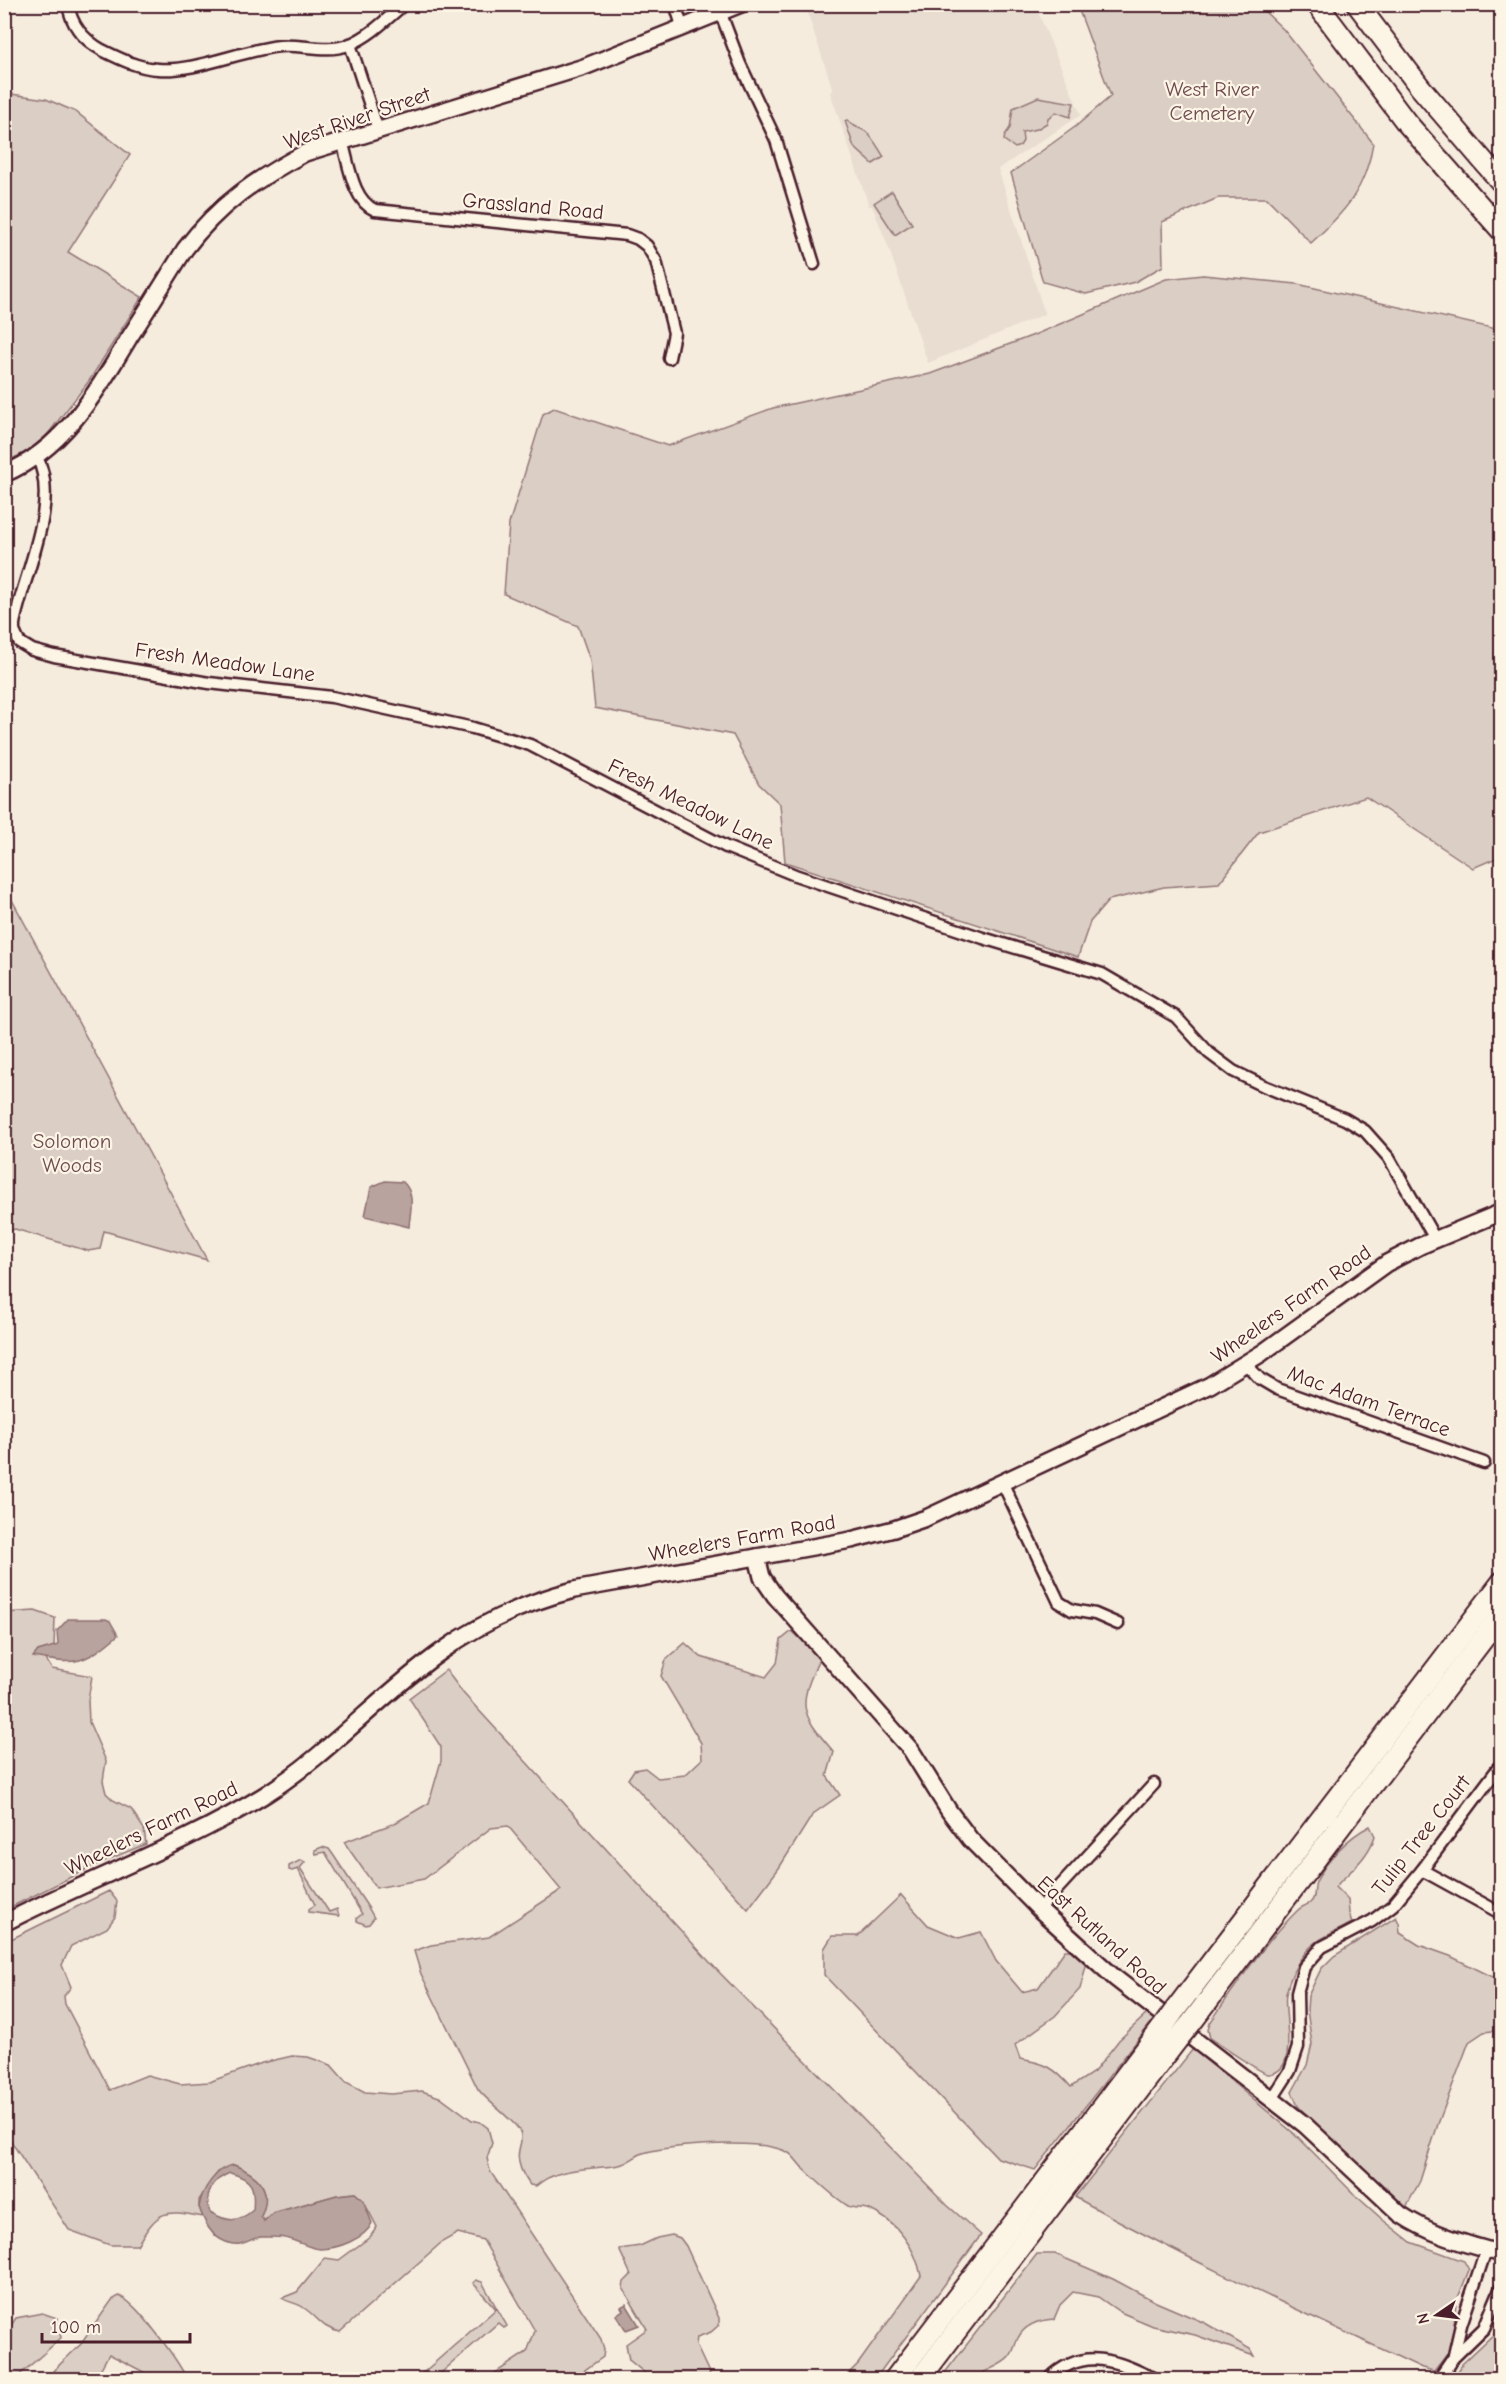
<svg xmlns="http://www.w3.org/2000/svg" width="1506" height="2384" font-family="'Comic Neue',sans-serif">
<rect width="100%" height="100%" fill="#f5ecde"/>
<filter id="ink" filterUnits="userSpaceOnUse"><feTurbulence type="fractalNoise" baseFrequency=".0167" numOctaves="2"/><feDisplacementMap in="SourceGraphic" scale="12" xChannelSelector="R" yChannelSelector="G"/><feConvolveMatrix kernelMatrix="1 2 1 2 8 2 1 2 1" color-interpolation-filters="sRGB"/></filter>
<g filter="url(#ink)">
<path fill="#e8ddd0" d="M805 5H1035L1081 115 998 169 1045 314 928 363 887 243 872 206H869L830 92 833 90Z"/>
<g fill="#dbcec4" stroke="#927678" stroke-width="1.5">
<path d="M1077 5H1258L1284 30 1373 143C1366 189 1345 212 1311 243L1267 198H1218L1162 222 1163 266 1135 282 1086 294 1043 282 1011 173 1075 127 1111 96Z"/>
<path d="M4 93 46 99 76 112 130 155 68 252 142 297 89 381 44 439 29 451 5 462Z"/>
<path d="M1038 97 1074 103 1070 117 1056 112 1048 118 1047 123 1037 129 1022 132 1023 141 1020 146 1015 148 1004 140 1005 135 1010 128 1013 108Z"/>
<path d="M847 120C853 127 858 127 865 131 873 137 878 148 884 157L873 164 854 147 845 121Z"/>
<path d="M892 191 912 224 895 235 874 203Z"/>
<path d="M1203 275 1297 284 1501 330V856L1473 868 1366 797 1259 832 1219 883 1164 887 1109 900 1090 922 1078 957 785 862 780 804 759 784 733 735 595 708 590 660 578 626 504 594 509 524 543 414 554 408 668 446 773 408 930 374 1034 335 1166 279Z"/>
<path d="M4 887H5L207 1260 104 1231 100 1249 88 1251 15 1229 5 1232Z"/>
<path d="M35 1611 55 1618 54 1647 38 1651 41 1658H45L52 1669 92 1676 88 1700 89 1722 106 1761 103 1781 106 1793 113 1800 131 1809 144 1829 146 1844 95 1865 5 1910V1613Z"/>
<path d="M792 1631 820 1657C798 1706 798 1711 834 1752L827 1776 840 1795 813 1814 779 1868 748 1909 628 1779 634 1770 645 1768 658 1778 685 1775 702 1759 701 1743 661 1676 666 1660 685 1643 701 1657 766 1677 777 1663 781 1640Z"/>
<path d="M446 1670 463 1693 717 1970 947 2205 981 2235 875 2379H843L858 2364 921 2276C916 2249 897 2221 870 2210 864 2207 855 2209 848 2206 832 2196 817 2181 803 2168 797 2163 794 2155 787 2152 760 2138 673 2145 643 2153 635 2156 628 2163 619 2165 592 2170 558 2166 536 2186L530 2185C523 2175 516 2163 519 2150 520 2144 523 2138 520 2132 518 2123 486 2101 478 2089L421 1974 414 1951 431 1945 489 1937 561 1890 508 1826 491 1828 424 1879 376 1888 344 1842 395 1823 429 1803 441 1761V1747L409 1698Z"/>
<path d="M1370 1826 1375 1836C1368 1858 1351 1870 1335 1887L1348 1900 1349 1913 1352 1923C1336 1932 1317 1938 1305 1953 1296 1964 1289 1980 1286 1994 1282 2011 1301 2071 1269 2074 1263 2075 1218 2043 1210 2038L1208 2030 1210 2023C1237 1984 1264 1943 1298 1910 1301 1906 1306 1906 1310 1903 1317 1897 1313 1889 1316 1882 1327 1859 1347 1838 1370 1826Z"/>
<path d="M322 1847 329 1849 334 1856 369 1909 374 1918 369 1924 366 1925 357 1921V1918L362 1914 325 1852 316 1854 315 1850Z"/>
<path d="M301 1860 305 1862 300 1868 329 1912 337 1909 339 1916 309 1912V1909L315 1905 298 1869 292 1871 289 1870V1866Z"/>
<path d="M109 1891 117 1901 115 1917 107 1928 71 1946 62 1965 71 1987 64 1996 65 2004 110 2090 147 2075 180 2084 209 2082 262 2063 292 2056 308 2057 331 2065 346 2082 365 2092 391 2094 422 2091 442 2098 472 2120 480 2122 488 2128 492 2143 487 2158 490 2171 601 2339 604 2350 603 2357 572 2379H486L527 2352 535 2331 483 2240 458 2233 442 2242 340 2332C321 2328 319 2318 304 2308 298 2303 289 2303 282 2298L297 2292 325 2258 339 2260 370 2237 377 2227 363 2200 355 2193 337 2195 273 2213 264 2221 261 2216C273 2188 258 2175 234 2165L218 2172 199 2200V2207L203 2217C163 2209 159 2210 137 2245H110L69 2230 5 2132V2103L9 2097 5 2088V1942Z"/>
<path d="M901 1895 928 1925 959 1938 981 1932 996 1961 1022 1992 1038 1988 1065 1950H1073L1087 1962 1080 1989 1055 2016 1015 2045 1020 2059C1045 2063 1054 2067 1071 2087L1094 2072 1119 2040 1148 2013 1155 2018 1035 2170 998 2158 824 1975V1949L832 1936H858Z"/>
<path d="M1396 1917 1399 1923 1400 1933 1419 1945 1450 1956 1501 1981V2030L1484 2032 1469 2042 1438 2124 1420 2181 1405 2209 1323 2132 1298 2106 1292 2092 1307 2065 1312 2044 1307 2010 1308 1996 1321 1969 1334 1956Z"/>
<path d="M1193 2049 1297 2136 1354 2194 1383 2220 1411 2242 1464 2261 1469 2270 1456 2303 1453 2338 1448 2353 1434 2371 1422 2368C1305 2313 1187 2260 1075 2197Z"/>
<path d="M672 2235 680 2238 686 2246 719 2318V2325L711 2332 697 2337 696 2345 712 2379H652L629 2360 626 2344 647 2329 623 2288 624 2282 631 2275 619 2249 640 2246 657 2238Z"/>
<path d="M1037 2254H1055L1113 2279 1156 2302 1205 2323 1250 2349 1254 2356 1195 2335 1153 2326 1120 2312 1098 2297 1073 2292 1060 2305 1054 2319C1039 2320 1025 2324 1018 2338 1015 2344 1014 2351 1010 2356 1001 2368 981 2370 974 2379H940Z"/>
<path d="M476 2280 482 2282 507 2326 504 2328 498 2323 434 2379H416L496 2309 473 2283Z"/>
<path d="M119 2296C137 2302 178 2361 187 2379H157L109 2354 95 2379H51L53 2371 81 2344 112 2300Z"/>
<path d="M42 2313 57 2318 61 2338 15 2379H5V2334L16 2318Z"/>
<path d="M1501 2321V2379L1452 2378 1462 2364 1498 2330Z"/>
</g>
<g fill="#b8a39e" stroke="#8c6e70" stroke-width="1.5" fill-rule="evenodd">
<path d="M385 1181 403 1182C416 1194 410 1211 409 1227L365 1216 371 1187Z"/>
<path d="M68 1619H106L110 1621 118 1635C83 1665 77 1665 33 1657L38 1651 58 1645 57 1631Z"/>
<path d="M234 2165C257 2174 274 2189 261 2216L264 2221 273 2213 337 2195 355 2193 363 2200 372 2223C365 2239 337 2249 320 2249 308 2248 300 2242 289 2239 282 2236 270 2237 262 2237 250 2237 244 2249 226 2242 210 2236 204 2221 199 2207 201 2191 217 2166 234 2165ZM230 2173C253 2179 255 2187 253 2210 238 2223 227 2222 210 2212 203 2195 213 2179 230 2173Z"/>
<path d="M626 2304 639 2325 626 2330 616 2315 623 2310 621 2307Z"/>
</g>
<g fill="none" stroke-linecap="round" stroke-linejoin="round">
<defs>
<g id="street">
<path d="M68 4C71 25 84 40 102 50 120 59 138 68 158 69 196 72 241 50 280 46 303 44 326 53 348 45 369 37 387 19 404 4"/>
<path d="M675 4 683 29"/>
<path d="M721 14 740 64 776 140 814 264"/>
<path d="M350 44 378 130"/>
<path d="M342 141C349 163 352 200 375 210L627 235 638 239 647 246 656 261 674 333 669 358"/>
<path d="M37 457C61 503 23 575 14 624V631L19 642 32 650 54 656 209 683 332 697 473 728 530 745 726 847 795 875 983 938 1102 974 1176 1017 1209 1053 1233 1071 1264 1086 1345 1119 1365 1131 1389 1158 1435 1239"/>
<path d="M1246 1364 1260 1379 1277 1389 1484 1463"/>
<path d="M1002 1482 1059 1602 1072 1610 1095 1614 1118 1624"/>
<path d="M1422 1870 1502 1914"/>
<path d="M1039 1909 1154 1784"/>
<path d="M1272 2099 1290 2071 1298 2047 1297 1993 1304 1967 1322 1947 1372 1921 1393 1905 1422 1870 1502 1763"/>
<path d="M1454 2355 1461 2325 1486 2250"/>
<path d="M1048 2380C1083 2345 1118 2361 1157 2380"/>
<path d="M1438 2380 1453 2358 1484 2328 1502 2285"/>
</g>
<g id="secondary">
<path d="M4 474C64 449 97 391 129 338 148 309 166 279 185 249 219 204 256 179 305 153L584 67 741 4"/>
<path d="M757 1557 762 1577 775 1596 911 1750 949 1811 970 1839 1039 1909 1115 1978 1305 2125 1400 2214C1431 2235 1466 2244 1502 2254"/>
<path d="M4 1923C91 1878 183 1846 266 1794 330 1753 380 1695 442 1651 482 1622 527 1602 574 1590L851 1540 894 1529 926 1518 1210 1385 1262 1353 1387 1263 1420 1246 1502 1212"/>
</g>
<g id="highway">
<path d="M1317 4 1406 122 1502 231"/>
<path d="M1357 4 1420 87 1502 183"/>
<path d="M1175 2010 1502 1582"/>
<path d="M1191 2023 1502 1614"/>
<path d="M894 2380 1162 2028"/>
<path d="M919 2380 1177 2040"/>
</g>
</defs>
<use href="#street" stroke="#4a1f2b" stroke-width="15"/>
<use href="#secondary" stroke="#4a1f2b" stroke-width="20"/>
<use href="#highway" stroke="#4a1f2b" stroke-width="24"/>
<use href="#street" stroke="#fcf5e5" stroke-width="10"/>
<use href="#secondary" stroke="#fcf5e5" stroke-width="15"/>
<use href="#highway" stroke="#fcf5e5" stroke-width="20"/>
<defs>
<g id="highway-bridge">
<path d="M1162 2028 1175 2010"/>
<path d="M1177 2040 1191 2023"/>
</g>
</defs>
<use href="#highway-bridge" stroke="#4a1f2b" stroke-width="24" stroke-linecap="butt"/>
<use href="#highway-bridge" stroke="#fcf5e5" stroke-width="20"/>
</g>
</g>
<g text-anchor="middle" stroke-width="4.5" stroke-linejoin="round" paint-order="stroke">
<g font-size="21" fill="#6e4b51" stroke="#fcf5e5">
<text x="1212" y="96">West River<tspan x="1212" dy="24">Cemetery</tspan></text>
<text x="72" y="1148">Solomon<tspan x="72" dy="24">Woods</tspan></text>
</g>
<g font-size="21" fill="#4a1f2b" stroke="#fcf5e5">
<text transform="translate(357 118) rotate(-19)" y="7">West River Street</text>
<text transform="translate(533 206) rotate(5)" y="7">Grassland Road</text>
<text transform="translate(225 662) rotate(8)" y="7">Fresh Meadow Lane</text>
<text transform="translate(691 804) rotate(26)" y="7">Fresh Meadow Lane</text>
<text transform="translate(1291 1304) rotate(-35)" y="7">Wheelers Farm Road</text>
<text transform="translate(1369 1401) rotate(20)" y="7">Mac Adam Terrace</text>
<text transform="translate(742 1538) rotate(-10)" y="7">Wheelers Farm Road</text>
<text transform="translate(151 1828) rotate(-26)" y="7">Wheelers Farm Road</text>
<text transform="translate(1421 1835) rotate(-52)" y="7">Tulip Tree Court</text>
<text transform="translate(1102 1935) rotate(42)" y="7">East Rutland Road</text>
</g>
</g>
<rect width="1506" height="2384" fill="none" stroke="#fcf5e5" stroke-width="24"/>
<rect x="12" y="12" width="1482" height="2360" fill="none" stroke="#4a1f2b" stroke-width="2" filter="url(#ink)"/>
<g transform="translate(1437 2315) rotate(256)" stroke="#fcf5e5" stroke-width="4.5" paint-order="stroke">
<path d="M0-4.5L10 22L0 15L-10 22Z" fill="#4a1f2b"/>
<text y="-9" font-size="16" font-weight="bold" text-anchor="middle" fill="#4a1f2b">N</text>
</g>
<path d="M42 2333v9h148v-9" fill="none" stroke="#4a1f2b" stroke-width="3"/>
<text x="51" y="2333" font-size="18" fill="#4a1f2b" stroke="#fcf5e5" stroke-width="4.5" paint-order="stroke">100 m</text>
</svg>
